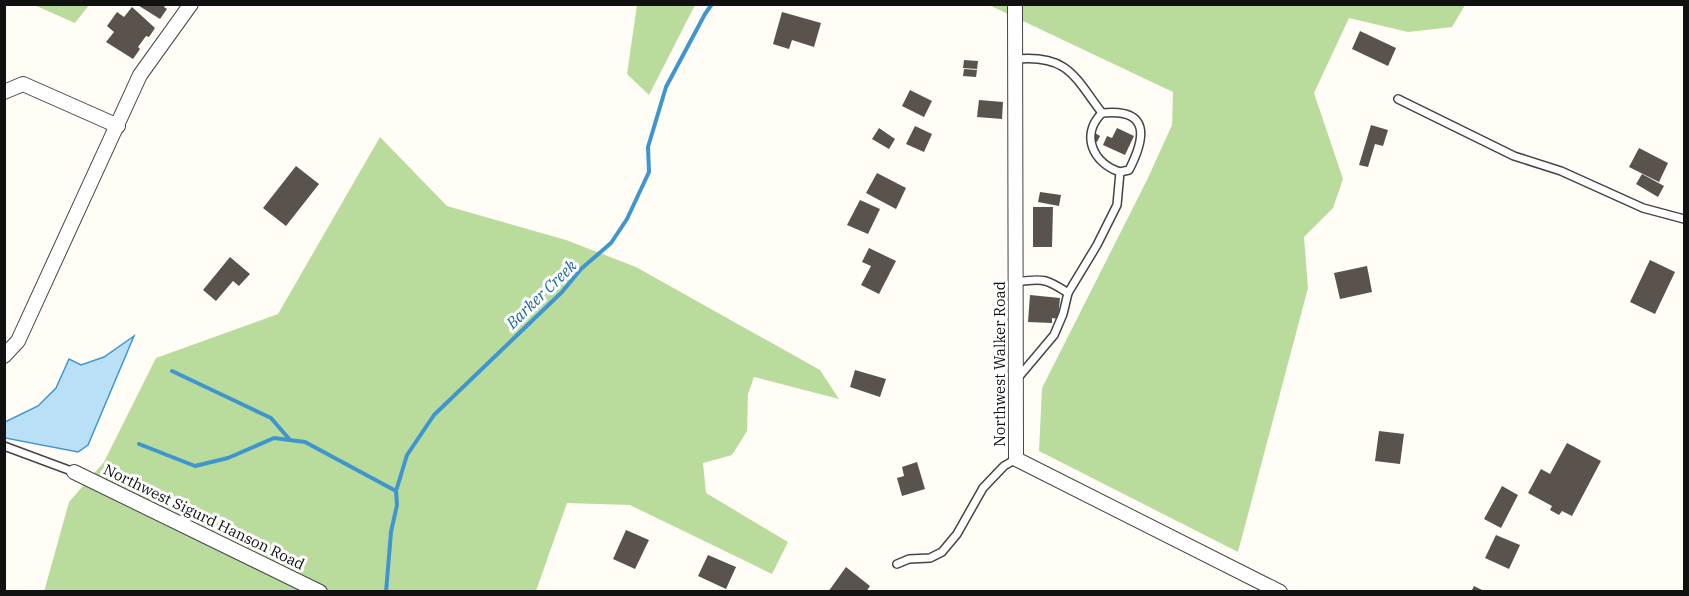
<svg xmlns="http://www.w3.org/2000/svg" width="1689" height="596" font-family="'IBM Plex Serif',serif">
<rect width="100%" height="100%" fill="#fffdf5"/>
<g fill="#b9dc9c">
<path d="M34 5 89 4V5L75 23Z"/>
<path d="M637 5H695L649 95 627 74Z"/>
<path d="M989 5H1465L1452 27 1408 32 1349 18 1314 93 1343 179 1333 208 1304 237 1308 288 1238 552 1039 451 1042 388 1147 180 1172 125 1173 92Z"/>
<path d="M380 137 447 206 566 240 636 267 820 370 839 399 754 377 748 394 747 431 732 455 703 463 706 493 788 542 772 574 630 505 567 503 536 591 44 592 69 502 104 462 156 358 278 314Z"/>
</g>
<path fill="#b9e0f7" stroke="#3f96cf" stroke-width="1.5" d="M134 336 88 445 78 452 5 438V422L38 406 56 388 69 359 81 365 104 357Z"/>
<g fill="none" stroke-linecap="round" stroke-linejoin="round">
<g stroke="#3f96cf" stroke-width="4">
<path d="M172 371 271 418 290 440"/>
<path d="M139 444 195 466 228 458 274 438 305 442 396 491"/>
<path d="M386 592 391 532 397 505 396 491 407 455 434 415 562 292 581 269 611 243 627 219 649 172 648 147 666 87 705 14 712 4"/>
</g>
</g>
<g fill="#5a524d">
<path d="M136 4H166L164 7 167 9 160 19Z"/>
<path d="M132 7 155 28 149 37 146 36 138 47 140 49 133 59 106 42 114 32 107 26 117 12 124 17Z"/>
<path d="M782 12 821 23 814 47 792 40 789 49 773 44Z"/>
<path d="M1360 31 1396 48 1388 66 1352 49Z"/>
<path d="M964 60 978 61 977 69 963 68Z"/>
<path d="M964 69 977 70 976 77 963 76Z"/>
<path d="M910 90 932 101 924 117 902 106Z"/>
<path d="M979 100 1003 102 1002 119 977 117Z"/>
<path d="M1371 125 1388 130 1383 146 1375 144 1368 167 1359 165Z"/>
<path d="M915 126 932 134 924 152 906 144Z"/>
<path d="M879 128 895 139 889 149 872 139Z"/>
<path d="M1117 128 1134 136 1125 155 1103 145 1107 136 1112 138Z"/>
<path d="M1095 133 1100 136 1097 142 1092 140Z"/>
<path d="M1639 148 1668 163 1659 182 1629 167Z"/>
<path d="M296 166 319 184 286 226 263 208Z"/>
<path d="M877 173 906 188 896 209 866 193Z"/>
<path d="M1642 174 1664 186 1658 197 1636 184Z"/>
<path d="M1040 192 1061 195 1059 206 1038 202Z"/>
<path d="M860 200 880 209 868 234 847 225Z"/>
<path d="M1033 207H1053L1052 247H1033Z"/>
<path d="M869 248 896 261 879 294 861 285 871 266 862 262Z"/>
<path d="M230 257 250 274 239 286 233 281 216 301 203 290Z"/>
<path d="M1650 260 1675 272 1655 314 1630 302Z"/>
<path d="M1367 266 1372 292 1340 299 1334 273Z"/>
<path d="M1030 295 1060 298 1058 319 1052 318V323L1028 322Z"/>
<path d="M855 370 886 379 880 397 850 387Z"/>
<path d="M1379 431 1404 434 1400 464 1375 461Z"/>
<path d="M1567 443 1601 461 1572 516 1562 511 1559 515 1550 510 1552 506 1528 493 1541 469 1550 474Z"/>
<path d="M917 462 925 489 902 496 897 478 904 476 902 467Z"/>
<path d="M1502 486 1518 495 1501 528 1484 519Z"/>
<path d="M626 530 649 540 635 569 613 559Z"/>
<path d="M1496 535 1520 545 1509 569 1485 558Z"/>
<path d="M708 555 736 567 726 589 698 576Z"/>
<path d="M846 567 870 586 866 592H828Z"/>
<path d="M1474 586 1486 592H1471Z"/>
</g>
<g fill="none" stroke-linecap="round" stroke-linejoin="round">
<defs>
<g id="service">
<path d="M1398 99 1514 156 1561 171 1643 208 1684 219"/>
<path d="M1102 113C1080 135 1093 163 1120 172"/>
<path d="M1017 282C1043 278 1047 279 1068 293"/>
<path d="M1017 379 1054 335 1063 314 1068 293 1097 245 1117 205 1120 172 1129 170C1146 137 1150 108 1102 113 1074 76 1068 55 1017 59"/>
<path d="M4 446 74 472"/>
<path d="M897 564 909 559 930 558 942 552 957 534 983 488 1004 466 1016 459"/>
</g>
<g id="minor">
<path d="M1015 4 1016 459 1280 592"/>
<path d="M4 92 23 84 118 126"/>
<path d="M4 356 18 341 140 75 191 4"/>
<path d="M74 472 320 592"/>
</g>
</defs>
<use href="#service" stroke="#444" stroke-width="10"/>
<use href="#minor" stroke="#444" stroke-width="16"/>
<use href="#service" stroke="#fff" stroke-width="7"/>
<use href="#minor" stroke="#fff" stroke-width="14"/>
</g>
<g text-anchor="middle" stroke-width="6" stroke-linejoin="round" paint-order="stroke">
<g font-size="15" fill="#111" stroke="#fff">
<text transform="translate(1000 364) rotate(-90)" y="5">Northwest Walker Road</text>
<text transform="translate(204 517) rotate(26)" y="5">Northwest Sigurd Hanson Road</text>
</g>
<g font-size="16" font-style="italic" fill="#1768a6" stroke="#fff">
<text transform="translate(541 294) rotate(-44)" y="6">Barker Creek</text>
</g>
</g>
<rect width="1689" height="596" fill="none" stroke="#111111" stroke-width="12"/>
</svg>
